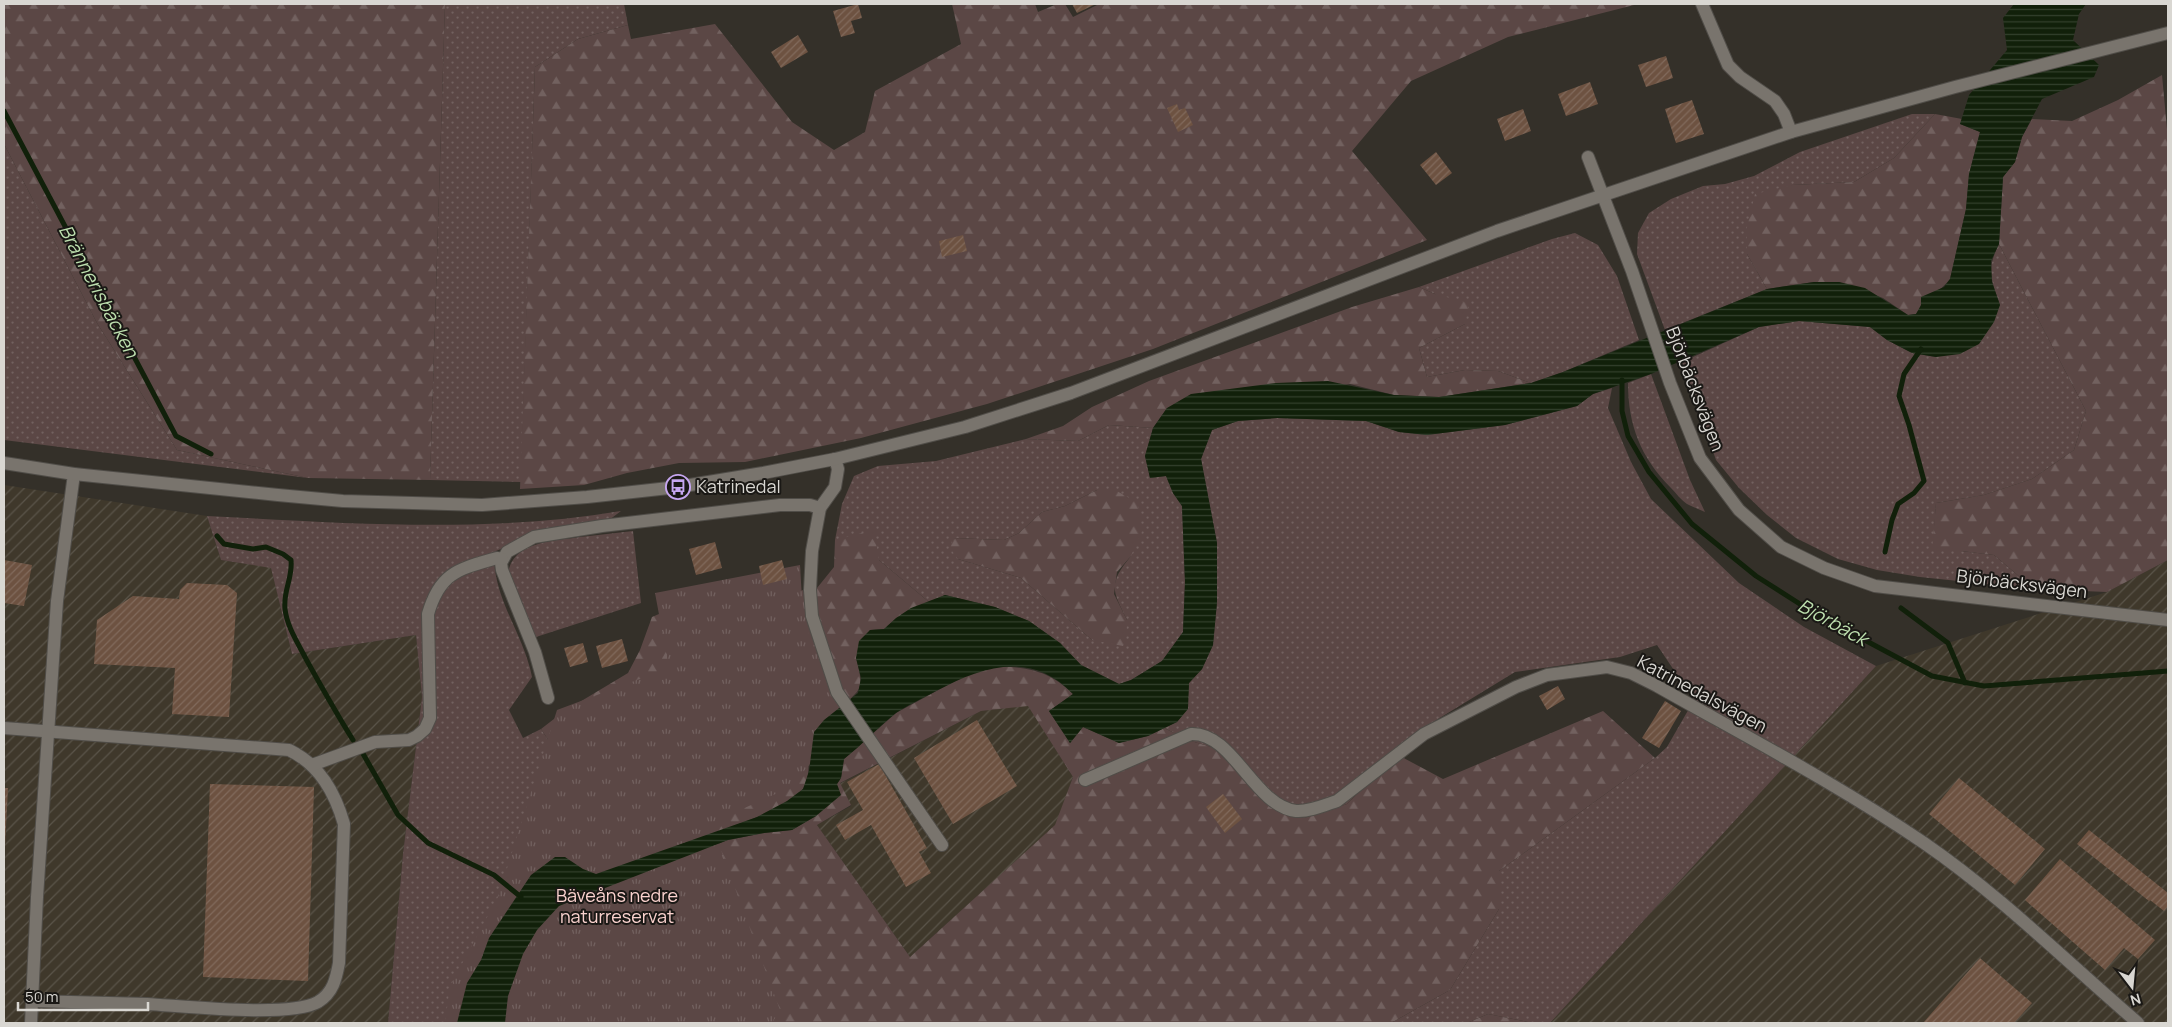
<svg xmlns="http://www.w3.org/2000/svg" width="2172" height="1027" font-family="Manrope,sans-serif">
<defs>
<pattern id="industrial-furrows" width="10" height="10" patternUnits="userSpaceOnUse" patternTransform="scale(1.25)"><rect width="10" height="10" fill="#3f382b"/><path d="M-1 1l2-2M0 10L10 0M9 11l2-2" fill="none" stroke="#5a5449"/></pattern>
<pattern id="grass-dots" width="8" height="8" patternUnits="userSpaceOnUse" patternTransform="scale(1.25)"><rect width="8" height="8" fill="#5b4745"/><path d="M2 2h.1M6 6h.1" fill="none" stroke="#72615f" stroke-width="1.8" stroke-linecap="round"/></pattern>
<pattern id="forest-firs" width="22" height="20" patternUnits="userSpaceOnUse" patternTransform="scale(1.25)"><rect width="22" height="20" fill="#5b4745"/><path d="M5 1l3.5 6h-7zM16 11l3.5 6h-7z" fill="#72615f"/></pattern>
<pattern id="park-tufts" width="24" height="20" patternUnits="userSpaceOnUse" patternTransform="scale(1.25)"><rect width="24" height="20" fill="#5b4745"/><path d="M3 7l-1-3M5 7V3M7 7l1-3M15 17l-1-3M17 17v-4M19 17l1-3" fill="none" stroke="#72615f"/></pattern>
<pattern id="water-rules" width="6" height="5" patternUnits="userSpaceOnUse" patternTransform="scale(1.25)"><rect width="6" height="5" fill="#11200a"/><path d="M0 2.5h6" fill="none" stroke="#33402d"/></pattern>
<pattern id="building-hatch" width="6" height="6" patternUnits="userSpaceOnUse" patternTransform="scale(1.25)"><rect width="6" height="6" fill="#6d5241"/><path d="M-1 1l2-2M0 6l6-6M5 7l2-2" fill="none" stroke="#816a5c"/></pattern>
</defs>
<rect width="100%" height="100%" fill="#343029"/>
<g fill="url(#industrial-furrows)">
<path d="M4 485 207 516 221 560 271 567 292 654 416 635 422 697 403 854 388 1023H4Z"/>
<path d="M2168 560V1023H1550L1876 666 2107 592Z"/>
<path d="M1028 705 1073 777 1056 825 910 957 817 825 851 806 839 784 981 711Z"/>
</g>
<g fill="url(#grass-dots)" fill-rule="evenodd">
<path d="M445 4H624L628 25 578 39 535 67 521 482 430 480Z"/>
<path d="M1912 114H1935L1894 158 1854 182 1792 185 1747 254 1767 289 1665 330 1637 254 1638 233 1649 213 1671 199 1703 186 1725 184 1754 176 1800 152Z"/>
<path d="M4 144 97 323 177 450 308 478 4 440Z"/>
<path d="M1575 233 1598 245 1617 276 1639 340 1563 372 1531 383 1498 371 1465 370 1427 377 1419 348 1465 324 1435 294 1419 287 1552 239Z"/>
<path d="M1999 244 2086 411 2074 450 2032 479 1984 495 1936 503 1933 551H1961L1994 555 2034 589 1920 577 1877 570 1838 559 1796 538 1767 515 1739 488 1716 460 1682 362 1759 327 1799 321 1870 327 1887 340 1912 353 1936 357 2000 305C1991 279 1986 270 1999 244Z"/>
<path d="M1651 374 1690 480 1705 512C1699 509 1692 507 1687 504 1681 500 1676 493 1671 488 1641 458 1628 425 1628 383Z"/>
<path d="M1612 388 1608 408 1631 462 1651 499 1739 583 1804 627 1876 666 1550 1023H1533L1488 1014 1467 1023H1391L1450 990 1499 909V871L1655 758 1667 747 1694 700 1657 645 1620 657 1515 672 1425 727 1347 804 1304 818 1270 806 1218 749 1191 741 1164 728 1177 722 1187 709 1189 683 1202 669 1213 645 1217 602V543L1201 459 1212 430 1238 421 1277 418 1366 421 1399 432 1427 435 1505 425 1577 406 1593 394Z"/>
<path d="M1109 425 1153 428 1145 456 1150 478 1166 476 1173 493 1182 506 1185 582 1183 632 1162 661 1131 680 1119 684 1081 665 1060 643 1029 621 995 607 945 595 929 602 879 560 835 540 842 504 854 476 878 466 936 461 1026 439 1078 441ZM1097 490 1131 556C1108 584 1112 590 1127 620L1092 640 1021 578 958 559 953 538 1004 540 1019 533 1042 512 1065 506Z"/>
<path d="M621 511 609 520 554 527 496 551C496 557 494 564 495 570 500 607 525 640 532 677L509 710 523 738 541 729 553 747 457 1023H388L403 854 422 697 416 635 292 654 271 568 221 560 207 516C344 523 485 534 621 511Z"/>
<path d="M633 531 641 603 536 637 508 574C512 541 554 541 580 537 598 535 616 533 633 531Z"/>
</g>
<g fill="url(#forest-firs)" fill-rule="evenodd">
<path d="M4 4H445L430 480 308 478 177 450 97 323 4 144Z"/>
<path d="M952 4H1035L1038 12 1057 4H1065L1073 17 1099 4H1638L1508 37 1411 81 1352 151 1427 240 1153 349 987 404 861 438 745 462 679 463 627 473 584 485 520 489 535 67 578 39 628 25 631 39 715 24 792 122 834 150 865 132 875 91 961 44Z"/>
<path d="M2162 75 2168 140V560L2107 592 2034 589 1994 555 1961 551H1932L1936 503 1984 495 2032 479 2074 450 2086 411 1999 244 2003 177 2015 162 2022 137 2032 119 2072 121 2118 100Z"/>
<path d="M1935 114 1962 119 1960 124 1980 132 1969 174 1966 209 1950 279C1940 292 1925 299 1916 314L1908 315 1883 298 1839 282H1814L1767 289 1747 254V227L1755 194 1792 185 1854 182 1894 158Z"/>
<path d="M1419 287 1435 294 1469 303 1465 324 1419 348 1427 377 1465 370 1498 371 1531 383 1439 397 1394 395 1350 384 1167 408 1153 428 1109 425 1078 441 1026 439 1063 426 1092 407 1149 381 1352 307Z"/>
<path d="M1097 490H1115L1138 503 1142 531 1131 556 1117 572 1114 594 1127 620 1126 640 1123 646 1092 640 1021 578 958 559 950 548 953 538 1004 540 1019 533 1042 512 1065 506Z"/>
<path d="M874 530 879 560 929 602C911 609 898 616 884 629L870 630 856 658C865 692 861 687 839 710 829 720 819 735 812 747 805 759 813 780 801 791 772 817 729 826 694 841L553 747 541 729 563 712 628 673 640 650 652 617 703 595 785 593 817 588 834 567 835 540Z"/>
<path d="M999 666C1030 668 1050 671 1073 694L1049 711 1070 743 1083 727 1119 743 1148 736 1164 728 1191 741 1218 749 1270 806 1304 818 1347 804 1398 755 1443 779 1603 711 1655 758 1499 871V909L1450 990 1391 1023H505L681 858 728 840 764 833 792 830 816 816 841 778 844 759 896 713 966 675ZM1028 706 1073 777 1055 825 910 957 817 825 851 805 840 783 981 711Z"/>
<path d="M1488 1014 1533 1023H1467Z"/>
</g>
<path fill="url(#park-tufts)" d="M800 565 802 599 810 641 849 720 789 788 711 823 780 1010 772 1023H445L450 986 498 897 557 710 669 668 655 593Z"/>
<path fill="url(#water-rules)" d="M2014 4H2086L2079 14 2073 40 2099 65 2094 77 2042 99 2022 137 2015 162 2003 177 1999 244 1991 261 1992 282 2000 305 1994 322 1979 344 1960 354 1936 357 1912 353 1887 340 1870 327 1799 321 1759 327 1651 374 1593 394 1577 406 1505 425 1427 435 1399 432 1366 421 1277 418 1238 421 1212 430 1201 459 1217 543V602L1213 645 1202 669 1189 683 1188 709 1177 722 1148 736 1119 743 1083 727 1070 743 1049 711 1073 694C1031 650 983 666 936 691 923 698 908 705 896 713 878 727 862 745 844 759L841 778 837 784 841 795 816 816 792 830 764 833 728 840 559 906 537 930 523 954 508 996 505 1023H457L467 983 481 960 489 938 531 875 555 857H565L583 869 596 874 757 817 787 801 803 789 809 771 814 732 824 720 858 693 861 678 856 658 859 641 870 630 884 629 896 618 911 608 945 595 962 599 995 607 1029 621 1060 643 1081 665 1119 684 1131 680 1162 661 1183 632 1185 582 1182 506 1173 493 1166 476 1150 478 1145 456 1153 428 1167 408 1191 394 1276 383 1328 381 1394 395 1439 397 1531 383 1563 372 1767 289 1814 282H1839L1865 288 1908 315 1916 314 1921 305V297L1944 287 1950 279 1966 209 1969 174 1980 132 1960 124 1969 95 2007 50 2003 18Z"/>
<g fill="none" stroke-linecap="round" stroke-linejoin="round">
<g stroke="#11200a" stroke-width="5">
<path d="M4 111 176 436 211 454"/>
<path d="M1622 380V411L1628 436 1649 472 1692 524 1756 576 1814 613 1932 676 1984 686 2168 671"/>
<path d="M217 536 224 544 253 549 266 547 283 554 291 560C293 578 283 590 285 609 287 627 298 643 306 659 321 686 336 713 353 740"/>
<path d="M1885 552 1892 520 1898 504 1914 493 1924 481 1909 425 1899 396 1904 374 1921 349"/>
<path d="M1901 608 1948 643 1965 683"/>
<path d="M362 752 398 815 428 843 494 875 521 897"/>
</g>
</g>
<g fill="url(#building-hatch)">
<path d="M858 4 862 18 851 21 855 33 841 37 833 11Z"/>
<path d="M1072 4H1096L1077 13Z"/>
<path d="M798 35 808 52 781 68 771 52Z"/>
<path d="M1666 56 1673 78 1646 87 1638 65Z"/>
<path d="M1590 82 1598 104 1566 116 1558 94Z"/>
<path d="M1692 100 1704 134 1676 143 1665 109Z"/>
<path d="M1177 104 1179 110 1185 108 1193 125 1178 132 1167 108Z"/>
<path d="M1523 109 1531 131 1505 141 1497 119Z"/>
<path d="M1436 152 1452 173 1436 185 1420 165Z"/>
<path d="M963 235 967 251 942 257 939 241Z"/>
<path d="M715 542 722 568 696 575 689 549Z"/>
<path d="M4 560 32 565 24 606 4 603Z"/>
<path d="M782 560 787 579 763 585 759 566Z"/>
<path d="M187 583 227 585 237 593 229 717 172 714 175 668 94 664 97 620 133 596 179 599 180 590Z"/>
<path d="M622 639 628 661 602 668 596 646Z"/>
<path d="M583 643 588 662 570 667 564 648Z"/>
<path d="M1558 686 1565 699 1547 710 1539 696Z"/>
<path d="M1665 701 1681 711 1659 748 1642 738Z"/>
<path d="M977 720 1017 786 953 824 914 758Z"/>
<path d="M879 764 927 848 919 852 931 873 906 887 871 825 845 840 836 825 863 810 847 782Z"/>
<path d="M1959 778 2045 849 2015 885 1929 814Z"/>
<path d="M210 784 314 787 308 981 203 977Z"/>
<path d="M4 788H8L5 846H4Z"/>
<path d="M1223 794 1242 819 1225 833 1206 807Z"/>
<path d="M2089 830 2168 893V906L2164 911 2150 900 2149 901 2077 844Z"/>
<path d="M2060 859 2155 940 2138 959 2124 948 2105 970 2025 900Z"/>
<path d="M1980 958 2032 1003 2014 1023H1923Z"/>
</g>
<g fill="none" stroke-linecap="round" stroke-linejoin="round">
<defs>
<g id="minor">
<path d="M1702 4 1728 65 1740 77 1775 101 1784 114 1791 132"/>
<path d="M1588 157 1632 271 1670 383 1700 458 1739 510 1781 547 1824 568 1875 586 2168 620"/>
<path d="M835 459 838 469 835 487 820 508 812 551 810 590 812 616 837 692 942 845"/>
<path d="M548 698 535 652 502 570 501 563 507 552 534 537 602 526 780 505H810L820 508"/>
<path d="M4 728 289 750C320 765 335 793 344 824L339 963C336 979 333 993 318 1002 289 1018 184 1006 147 1004 109 1003 71 1002 32 1001"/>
<path d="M312 765 375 742 409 740 417 736 425 729 430 718 428 614C440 572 459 569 497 558L502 559"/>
<path d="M1085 780 1191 734C1233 732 1254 806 1296 811 1309 812 1325 805 1337 801L1424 734 1516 687 1547 675 1607 667 1631 673 1657 686C1747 737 1839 785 1924 843 2001 896 2068 963 2138 1023"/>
<path d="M31 1023 37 897 57 601 74 474"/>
</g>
<path id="tertiary" d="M4 463 74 474 278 495 343 501 482 505 587 497 678 487 763 473 835 459 965 427 1071 393 1497 231 1791 132 1955 87 2168 33"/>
</defs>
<use href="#minor" stroke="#504d48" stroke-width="14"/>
<use href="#tertiary" stroke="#504d48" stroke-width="14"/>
<use href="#minor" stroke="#79746d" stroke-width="12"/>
<use href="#tertiary" stroke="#79746d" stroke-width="12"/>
</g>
<defs>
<symbol id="bus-ring" viewBox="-11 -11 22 22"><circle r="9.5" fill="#1a1815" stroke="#c6a6f0" stroke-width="1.5"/><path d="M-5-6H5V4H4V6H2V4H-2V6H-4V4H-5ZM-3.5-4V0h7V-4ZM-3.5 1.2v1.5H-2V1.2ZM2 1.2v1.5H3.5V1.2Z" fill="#c6a6f0"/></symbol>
</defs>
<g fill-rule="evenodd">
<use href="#bus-ring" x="664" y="473" width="28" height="28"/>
</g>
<g text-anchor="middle" stroke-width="4" stroke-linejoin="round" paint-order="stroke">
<g font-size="18" fill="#d9d7d2" stroke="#1a1815">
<text transform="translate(1695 389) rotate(69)" y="6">Björbäcksvägen</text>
<text transform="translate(2022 584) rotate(7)" y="6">Björbäcksvägen</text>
<text transform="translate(1702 694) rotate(28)" y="6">Katrinedalsvägen</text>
</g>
<g font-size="18" fill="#d9d7d2" stroke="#1a1815" text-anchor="start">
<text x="696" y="493">Katrinedal</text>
</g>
<g font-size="18" fill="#fad2ce" stroke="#1a1815">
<text x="617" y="902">Bäveåns nedre<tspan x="617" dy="21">naturreservat</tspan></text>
</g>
<g font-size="19" font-style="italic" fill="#bddfae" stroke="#1a1815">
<text transform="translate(99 291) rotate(62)" y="7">Brännerisbäcken</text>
<text transform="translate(1833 622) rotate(29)" y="7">Björbäck</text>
</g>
</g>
<rect width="2172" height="1027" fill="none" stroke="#d9d7d2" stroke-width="10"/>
<g transform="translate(2132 987) rotate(164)" stroke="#1a1815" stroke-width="4" paint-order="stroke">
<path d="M0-4L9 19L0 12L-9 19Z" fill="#d9d7d2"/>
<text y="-8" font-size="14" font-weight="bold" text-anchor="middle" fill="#d9d7d2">N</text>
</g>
<path d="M18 1002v8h130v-8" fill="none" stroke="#d9d7d2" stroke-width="2.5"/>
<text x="25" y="1002" font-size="15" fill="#d9d7d2" stroke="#1a1815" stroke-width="4" paint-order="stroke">50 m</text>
</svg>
